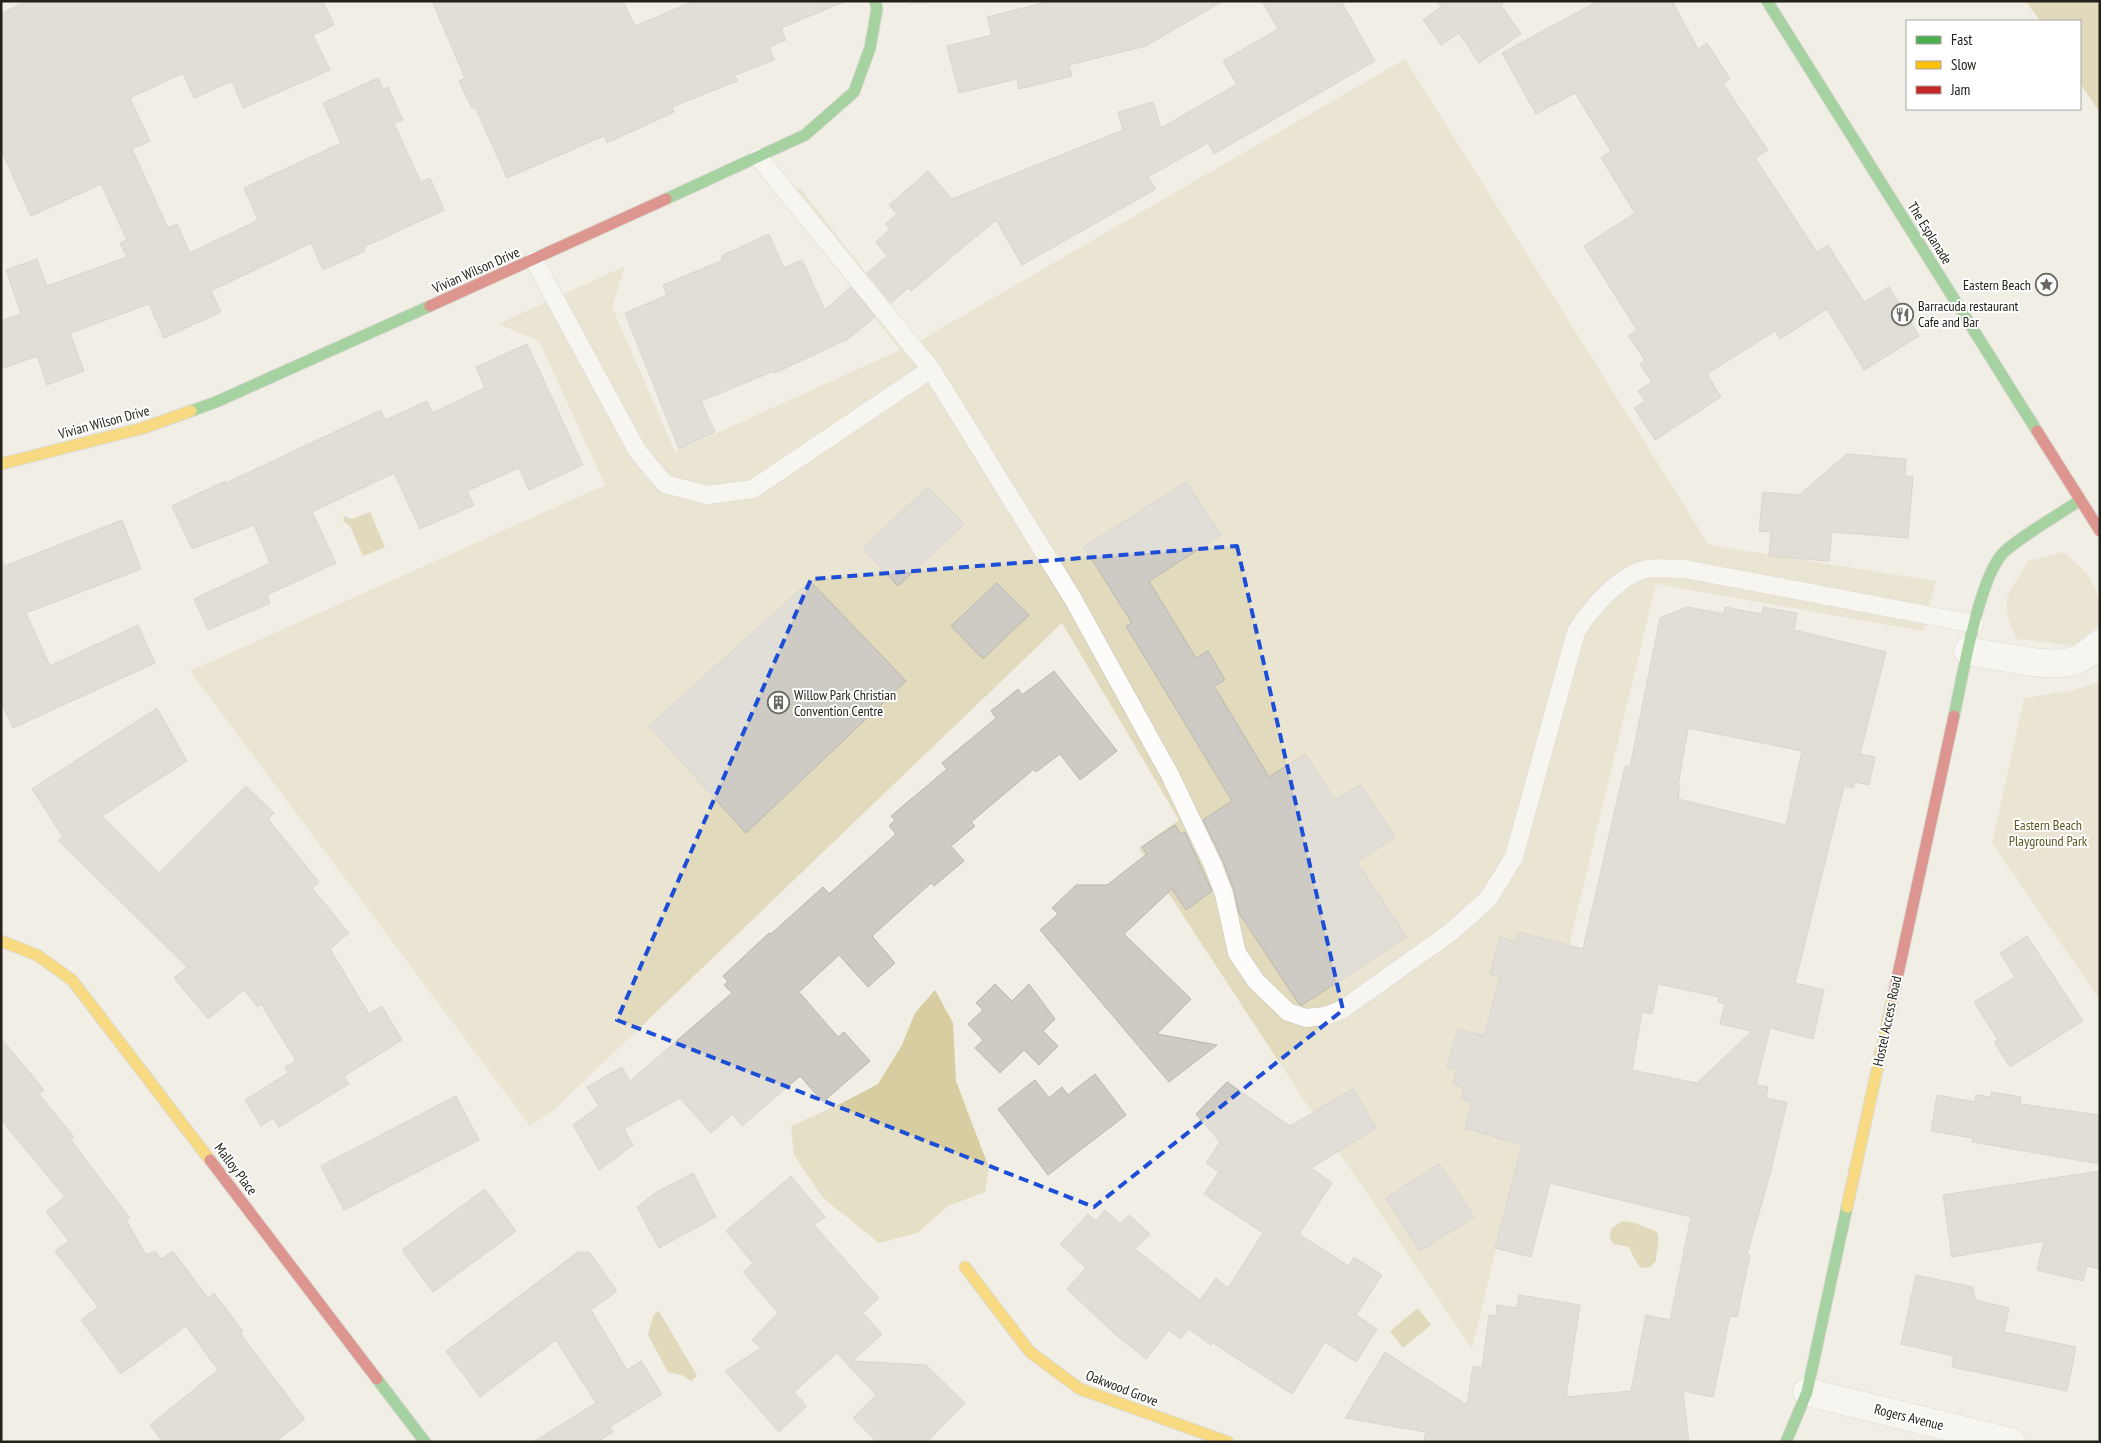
<svg xmlns="http://www.w3.org/2000/svg" width="2101" height="1443" font-family="'PT Sans Narrow',sans-serif">
<rect width="100%" height="100%" fill="#f1eee5"/>
<g fill="#e2dabc">
<path d="M1405 59 1709 545 1936 581 1923 631 1656 584 1472 1349 1313 1114 1139 848 1179 820 1062 623 554 1110 530 1126 190 671 605 485 539 341 498 324 625 266 612 307 675 452 900 350 781 196 800 188 919 341Z"/>
<path d="M2063 552C2092 575 2100 586 2100 624L2074 646 2017 639C1998 598 2007 598 2028 561Z"/>
<path d="M2100 682V1000L1992 843 2024 698 2070 691Z"/>
</g>
<path fill="#d7cda0" d="M935 990 953 1023 956 1081 989 1168 985 1192 948 1206 917 1233 879 1243 823 1198 794 1155 791 1126 838 1105 878 1084 902 1045 915 1013Z"/>
<g fill="#ccbf89">
<path d="M2026 1H2100V113L2080 83V21H2040Z"/>
<path d="M370 512 385 547 363 556 350 526 343 521 344 516 352 519Z"/>
<path d="M1622 1221 1635 1223 1657 1232C1661 1243 1656 1250 1656 1261L1650 1267 1641 1268 1635 1260 1629 1247 1614 1244 1610 1239 1611 1229Z"/>
<path d="M1418 1308 1431 1325 1403 1348 1390 1331Z"/>
<path d="M659 1311 697 1376 691 1381 682 1375 668 1372 648 1335 654 1314Z"/>
</g>
<g fill="#cdcbc4" stroke="#b9b7b0" fill-rule="evenodd">
<path d="M26 1H323L334 25 313 35 330 70 243 108 232 81 194 98 183 73 130 98 150 141 132 149 168 228 177 224 190 253 258 220 244 188 341 143 323 103 378 78 383 89 388 87 403 120 394 124 421 182 430 178 444 210 364 247 365 251 323 270 311 243 211 291 221 312 164 338 149 304 70 333 84 371 47 385 37 356 1 369V321L21 314 6 270 37 259 47 286 127 257 120 243 127 240 101 184 31 216 1 150V14Z"/>
<path d="M432 1H623L635 26 694 1 844 2 781 28 786 40 769 47 774 60 735 75 737 81 672 107 674 112 607 143 604 136 507 178 475 107 472 108 459 81 465 78Z"/>
<path d="M1051 1H1223L1146 46 1069 65 1072 76 1019 89 1017 79 959 93 947 46 992 35 987 17Z"/>
<path d="M1262 1H1341L1375 61 1214 154 1208 143 1148 177 1156 189 1022 265 996 220 911 291 908 288 891 303 867 273 887 256 876 242 890 229 885 224 897 214 889 205 928 171 952 199 1123 130 1118 112 1153 102 1161 128 1237 84 1223 61 1278 29Z"/>
<path d="M1437 1H1506L1501 5 1521 34 1479 63 1459 33 1441 45 1423 20 1441 7Z"/>
<path d="M1598 1H1672L1698 49 1707 43 1730 79 1723 84 1768 150 1755 158 1817 252 1828 245 1864 302 1889 287 1919 336 1864 370 1827 309 1780 339 1775 331 1707 374 1721 397 1655 440 1634 408 1645 401 1638 391 1652 382 1640 364 1645 360 1628 336 1637 330 1584 246 1635 213 1601 158 1611 151 1575 93 1536 114 1502 53Z"/>
<path d="M769 234 784 268 802 260 825 310 851 287 875 317 848 339 775 373 774 371 701 401 715 432 679 449 625 313 667 295 663 285 723 260 721 256Z"/>
<path d="M527 344 583 465 529 490 519 468 467 491 474 505 420 529 394 473 312 512 336 563 267 595 270 603 208 630 194 599 270 563 254 525 192 549 172 506 225 481 226 483 381 410 385 420 427 401 432 413 485 388 476 367Z"/>
<path d="M1847 454 1906 459 1905 476 1913 477 1908 538 1832 532 1829 561 1769 556 1771 532 1759 531 1763 492 1799 495Z"/>
<path d="M1186 482 1221 535 1149 581 1196 658 1208 651 1225 680 1214 686 1269 777 1305 754 1335 800 1360 785 1395 837 1357 862 1407 937 1302 1005 1299 1004 1239 913 1234 890 1223 861 1203 820 1232 801 1126 626 1132 623 1084 547Z"/>
<path d="M928 487 964 524 898 586 863 548Z"/>
<path d="M122 520 141 569 26 613 50 666 138 625 155 663 13 728 1 702V558L5 566Z"/>
<path d="M810 581 906 681 746 833 649 726Z"/>
<path d="M997 583 1029 615 983 659 951 626Z"/>
<path d="M1687 607 1724 614 1725 607 1762 614 1763 607 1797 613 1794 630 1886 652 1860 754 1875 757 1869 785 1855 782 1853 788 1844 786 1795 983 1824 990 1813 1039 1770 1028 1756 1085 1768 1087 1766 1098 1787 1102 1771 1171 1747 1254 1750 1255 1737 1317 1730 1316 1713 1397 1683 1391 1689 1442H1424L1426 1432 1345 1418 1385 1352 1467 1405 1473 1366 1482 1368 1489 1315 1496 1316 1497 1305 1517 1308 1519 1295 1580 1305 1566 1397 1631 1391 1646 1315 1670 1320 1691 1217 1550 1183 1531 1257 1495 1248 1522 1145 1465 1128 1472 1102 1461 1099 1464 1088 1453 1084 1457 1070 1447 1067 1458 1029 1484 1036 1500 977 1490 974 1500 937 1516 942 1518 932 1583 949 1625 766 1630 767 1660 618ZM1688 728 1802 751 1786 825 1678 799 1680 786H1678ZM1658 984 1719 997 1718 1002 1725 1004 1720 1024 1752 1031 1697 1083 1632 1070 1642 1012 1652 1014Z"/>
<path d="M1054 671 1117 751 1080 780 1060 754 1036 772 1034 769 971 822 975 826 951 846 964 861 934 886 931 883 872 936 895 963 868 987 839 955 799 992 838 1037 844 1032 870 1061 823 1102 800 1076 742 1126 732 1114 711 1133 680 1098 624 1129 633 1145 599 1170 573 1125 599 1106 587 1087 622 1067 630 1081 732 993 724 985 728 982 723 976 769 933 771 934 823 887 829 894 896 834 889 826 895 820 891 816 947 769 942 763 996 718 991 711 1018 689 1022 695Z"/>
<path d="M157 708 187 761 102 816 159 873 246 786 274 813 268 819 319 882 312 888 349 933 330 949 369 1014 382 1006 402 1040 344 1076 349 1084 279 1127 273 1118 261 1126 245 1100 288 1073 285 1067 296 1061 261 1004 258 1007 244 990 208 1019 174 978 187 967 58 840 63 837 32 789Z"/>
<path d="M1175 825 1181 834 1185 832 1212 891 1186 910 1172 889 1124 934 1191 999 1157 1034 1217 1045 1169 1082 1040 930 1058 914 1052 908 1076 885H1107L1147 854 1142 847Z"/>
<path d="M2027 936 2083 1021 2010 1067 1994 1042 1998 1040 1974 1002 2015 977 2000 953Z"/>
<path d="M995 984 1012 1001 1029 984 1055 1019 1043 1031 1058 1046 1039 1065 1024 1050 1000 1073 975 1048 983 1040 968 1024 983 1010 976 1003Z"/>
<path d="M1 1038 44 1090 39 1094 74 1137 71 1140 130 1218 126 1220 146 1255 155 1251 161 1259 173 1251 208 1298 214 1293 243 1331 240 1333 305 1419 275 1442H163L150 1425 218 1370 186 1326 121 1374 81 1320 98 1307 55 1251 69 1241 46 1212 65 1197 1 1120Z"/>
<path d="M1095 1074 1126 1115 1048 1175 998 1109 1035 1080 1049 1098 1062 1087 1068 1095Z"/>
<path d="M1227 1082 1290 1126 1353 1089 1376 1128 1311 1168 1332 1183 1299 1234 1349 1266 1354 1257 1382 1275 1356 1315 1377 1329 1356 1362 1325 1342 1292 1394 1213 1343 1211 1345 1189 1329 1180 1339 1169 1330 1146 1359 1116 1335 1067 1289 1086 1268 1060 1244 1088 1214 1096 1221 1105 1210 1120 1224 1129 1215 1150 1234 1135 1249 1200 1300 1216 1278 1228 1288 1263 1233 1204 1194 1219 1172 1206 1163 1220 1142 1196 1114Z"/>
<path d="M1991 1092 2021 1097 2020 1104 2100 1115V1164L1972 1142 1973 1138 1931 1131 1937 1095 1975 1102 1976 1095 1991 1097Z"/>
<path d="M456 1096 479 1140 344 1210 321 1166Z"/>
<path d="M1439 1164 1474 1217 1420 1251 1386 1198Z"/>
<path d="M2100 1171V1269L2087 1266 2083 1281 2037 1270 2044 1241 1952 1257 1943 1195Z"/>
<path d="M693 1173 716 1217 659 1248 637 1207 655 1193Z"/>
<path d="M791 1176 825 1217 814 1225 879 1298 863 1313 882 1334 853 1361 926 1365 965 1403 927 1442H877L853 1418 876 1395 837 1353 794 1392 807 1406 779 1432 725 1371 761 1348 752 1340 778 1313 743 1272 753 1263 726 1231Z"/>
<path d="M485 1189 516 1231 433 1292 402 1250Z"/>
<path d="M578 1252H589L617 1291 591 1310 627 1370 641 1361 662 1394 610 1427 613 1432 597 1442H533L596 1403 556 1340 480 1397 446 1351Z"/>
<path d="M1916 1275 1973 1287 1975 1300 2009 1308 2004 1332 2076 1347 2067 1391 1952 1367 1954 1356 1901 1344Z"/>
</g>
<g fill="none" stroke-linecap="round" stroke-linejoin="round">
<defs>
<g id="lane">
<path d="M758 157 931 369"/>
<path d="M534 260 638 452 665 484 707 495 753 489 931 369 1073 599 1170 775 1213 865 1224 894 1237 953 1256 981 1288 1012 1306 1018 1325 1016 1343 1009 1451 932 1488 899 1514 857 1576 632C1589 610 1620 574 1647 569 1659 567 1673 569 1685 569L1974 624"/>
</g>
<g id="street">
<path d="M1968 651C1995 655 2052 670 2077 660 2085 656 2093 649 2100 644"/>
<path d="M1807 1392 2011 1442"/>
</g>
<g id="fast">
<path d="M1767 1 2037 431"/>
<path d="M666 199 805 135 854 92 870 48 877 9 875 1"/>
<path d="M191 411 216 402 430 306"/>
<path d="M1954 716C1962 679 1979 576 2004 552 2024 534 2057 516 2080 500"/>
<path d="M377 1379 425 1442"/>
<path d="M1786 1442 1807 1392 1847 1207"/>
</g>
<g id="slow">
<path d="M1 464 143 428 191 411"/>
<path d="M1 941 37 955 72 980 210 1160"/>
<path d="M1847 1207 1893 997"/>
<path d="M965 1267 1030 1352 1080 1389 1228 1442"/>
</g>
<g id="jam">
<path d="M430 306 666 199"/>
<path d="M2037 431 2100 531"/>
<path d="M1893 997 1954 716"/>
<path d="M210 1160 377 1379"/>
</g>
</defs>
<use href="#lane" stroke="#c2c0b8" stroke-width="19"/>
<use href="#street" stroke="#c2c0b8" stroke-width="29"/>
<use href="#fast" stroke="#c2c0b8" stroke-width="13"/>
<use href="#slow" stroke="#c2c0b8" stroke-width="13"/>
<use href="#jam" stroke="#c2c0b8" stroke-width="13"/>
<path stroke="#dddbd8" stroke-width="3" stroke-dasharray="4 2.5" stroke-linecap="butt" d="M910 4 930 1"/>
<use href="#lane" stroke="#fdfcfb" stroke-width="18"/>
<use href="#street" stroke="#fdfcfb" stroke-width="28"/>
<use href="#fast" stroke="#4caf50" stroke-width="11"/>
<use href="#slow" stroke="#ffc107" stroke-width="11"/>
<use href="#jam" stroke="#c62828" stroke-width="11"/>
</g>
<path d="M0 0H2101V1443H0ZM1237 546 1343 1010 1094 1207 617 1020 811 579Z" fill="#f1eee5" fill-opacity=".55" fill-rule="evenodd"/>
<path fill="none" stroke="#1d4ed8" stroke-width="4" stroke-dasharray="10 6" stroke-linejoin="round" d="M1237 546 1343 1010 1094 1207 617 1020 811 579Z"/>
<defs>
<symbol id="sight-ring" viewBox="-11 -11 22 22"><circle r="9.5" fill="#fff" stroke="#6a6961" stroke-width="1.5"/><path d="M0-6L1.8-2.2L6-1.7L2.9 1.2L3.7 5.4L0 3.3L-3.7 5.4L-2.9 1.2L-6-1.7L-1.8-2.2Z" fill="#6a6961"/></symbol>
<symbol id="restaurant-ring" viewBox="-11 -11 22 22"><circle r="9.5" fill="#fff" stroke="#6a6961" stroke-width="1.5"/><path d="M-5-6h1v4h1v-4h1v4h1v-4h1v5L-1.5 .5V6h-2V.5L-5-1ZM5-6V6H3V1.5H1.5Q1.5-4 5-6Z" fill="#6a6961"/></symbol>
<symbol id="building-ring" viewBox="-11 -11 22 22"><circle r="9.5" fill="#fff" stroke="#6a6961" stroke-width="1.5"/><path d="M-4-6H4V6H1V3H-1V6H-4ZM-2.5-4.3h1.7v1.8h-1.7ZM.8-4.3h1.7v1.8H.8ZM-2.5-1h1.7V.8h-1.7ZM.8-1h1.7V.8H.8Z" fill="#6a6961"/></symbol>
</defs>
<g fill-rule="evenodd">
<use href="#sight-ring" x="2034" y="272" width="25" height="25"/>
<use href="#restaurant-ring" x="1890" y="302" width="25" height="25"/>
<use href="#building-ring" x="766" y="690" width="25" height="25"/>
</g>
<g text-anchor="middle" stroke-width="4" stroke-linejoin="round" paint-order="stroke">
<g font-size="14" fill="#22211a" stroke="#fff">
<text transform="translate(1930 233) rotate(58)" y="5">The Esplanade</text>
<text transform="translate(476 270) rotate(-24)" y="5">Vivian Wilson Drive</text>
<text transform="translate(104 422) rotate(-15)" y="5">Vivian Wilson Drive</text>
<text transform="translate(1887 1021) rotate(-78)" y="5">Hostel Access Road</text>
<text transform="translate(236 1169) rotate(53)" y="5">Malloy Place</text>
<text transform="translate(1122 1388) rotate(21)" y="5">Oakwood Grove</text>
<text transform="translate(1909 1417) rotate(14)" y="5">Rogers Avenue</text>
</g>
<g font-size="14" fill="#22211a" stroke="#fff" text-anchor="start">
<text x="2031" y="290" text-anchor="end">Eastern Beach</text>
<text x="1918" y="311">Barracuda restaurant<tspan x="1918" dy="16">Cafe and Bar</tspan></text>
<text x="794" y="700">Willow Park Christian<tspan x="794" dy="16">Convention Centre</tspan></text>
</g>
<g font-size="14" fill="#60541c" stroke="#fff">
<text x="2048" y="830">Eastern Beach<tspan x="2048" dy="16">Playground Park</tspan></text>
</g>
</g>
<rect width="2101" height="1443" fill="none" stroke="#22211a" stroke-width="5"/>
<rect x="1906" y="20" width="175" height="90" fill="#ffffff" stroke="#a7a6a3"/>
<rect x="1916" y="36" width="25" height="8" fill="#4caf50" stroke="#a7a6a3"/>
<text x="1951" y="45" font-size="15" fill="#22211a">Fast</text>
<rect x="1916" y="61" width="25" height="8" fill="#ffc107" stroke="#a7a6a3"/>
<text x="1951" y="70" font-size="15" fill="#22211a">Slow</text>
<rect x="1916" y="86" width="25" height="8" fill="#c62828" stroke="#a7a6a3"/>
<text x="1951" y="95" font-size="15" fill="#22211a">Jam</text>
</svg>
